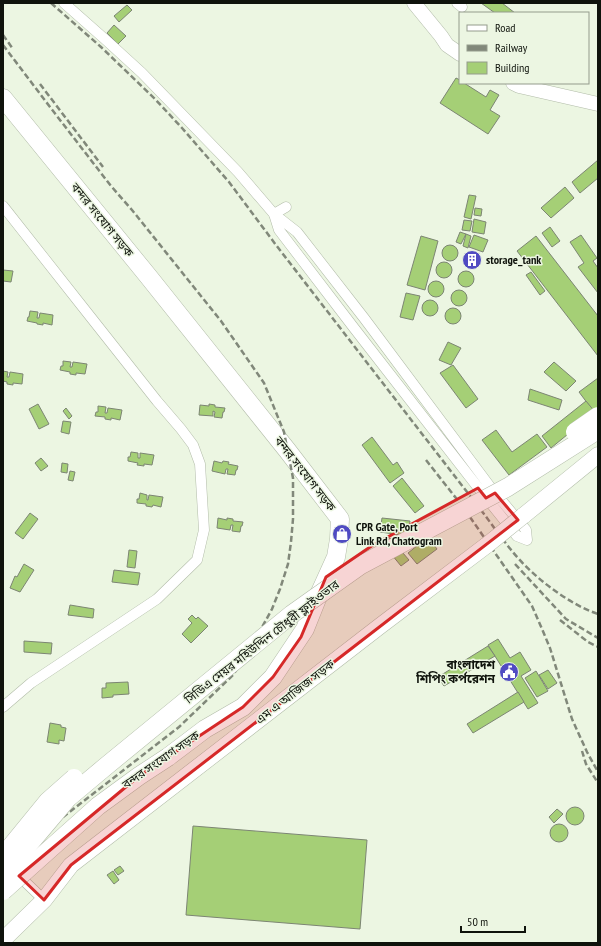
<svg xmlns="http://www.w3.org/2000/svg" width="601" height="946" font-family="'PT Sans Narrow','Noto Sans Bengali',sans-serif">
<rect width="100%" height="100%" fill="#ecf6e2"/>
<g fill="#a5cf76" stroke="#7c8573">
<path d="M481 3H502L515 13H495Z"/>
<path d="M127 5 132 10 119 22 114 16Z"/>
<path d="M114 25 126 36 118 44 107 33Z"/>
<path d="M456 78 460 80V83H464L486 97 490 90 499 95 490 110 500 116 488 134 440 103Z"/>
<path d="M598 160V178L580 193 572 182Z"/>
<path d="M565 187 574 198 551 218 541 208Z"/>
<path d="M469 195 476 196 471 219 464 217Z"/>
<path d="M475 208 482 209 481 216 474 215Z"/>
<path d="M474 219 486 222 484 234 472 232Z"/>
<path d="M464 220 472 221 470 231 462 230Z"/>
<path d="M550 227 560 241 552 247 542 233Z"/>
<path d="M460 232 466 234 461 244 456 242Z"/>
<path d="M466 234 471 236 468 248 463 246Z"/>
<path d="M474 235 488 240 483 252 469 247Z"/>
<path d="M581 235 597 258 593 261 598 268V293L578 267 584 263 570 242Z"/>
<path d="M421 236 438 241 425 290 407 285Z"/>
<path d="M536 236 598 316V356L517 251Z"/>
<circle cx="450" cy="253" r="8"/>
<circle cx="472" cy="259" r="7"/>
<circle cx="444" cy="270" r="8"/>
<path d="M3 270 13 271 11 282 3 281Z"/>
<circle cx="466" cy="279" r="8"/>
<path d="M531 272 545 291 540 295 526 275Z"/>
<circle cx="436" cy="289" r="8"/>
<circle cx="459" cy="298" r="8"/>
<path d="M406 293 420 296 413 320 400 317Z"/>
<circle cx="430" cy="308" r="8"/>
<circle cx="453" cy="316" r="8"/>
<path d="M30 311 38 312 37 318H39L40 313 53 315 52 325 43 323V325L37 324V323L27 321 28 317H29Z"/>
<path d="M448 342 461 348 451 365 439 360Z"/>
<path d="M63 361 71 362 70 367H72L73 362 87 364 85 374 76 373V375L70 374V372L60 370 61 366H63Z"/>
<path d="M554 362 576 381 566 391 544 372Z"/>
<path d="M453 365 478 399 466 408 440 373Z"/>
<path d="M3 371 8 372 7 377H9L10 372 23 374 22 384 13 383V385L7 384V382L3 381Z"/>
<path d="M598 378V408L594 412 579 392Z"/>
<path d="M530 389 562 400 559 410 528 400Z"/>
<path d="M586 401 595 412 551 448 542 436Z"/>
<path d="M38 404 49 424 39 429 29 409Z"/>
<path d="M209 404 215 405V407L225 408 224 412H223L222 418 214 417 215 412 213 411V416L199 415 200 405 209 406Z"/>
<path d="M98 406 106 407 105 413H107L108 408 122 410 120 420 111 418V420L105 419V417L95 416 96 412H98Z"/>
<path d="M66 408 72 416 69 419 63 411Z"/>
<path d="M63 421 71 422 69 434 61 432Z"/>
<path d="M496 430 512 452 537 434 547 447 509 475 482 440Z"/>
<path d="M372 437 393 465 397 462 404 473 390 483 362 445Z"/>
<path d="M131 452 138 453V458H140V453L154 455 152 465 144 464V466L137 465 138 463 128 461V457H130Z"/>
<path d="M41 458 48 466 41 471 35 463Z"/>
<path d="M214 461 222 463 223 461 229 462 228 464 238 466 237 470H236L235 475 227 474 228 469H226L225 474 212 471Z"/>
<path d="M62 463 68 464 67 473 61 472Z"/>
<path d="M70 471 75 472 73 481 68 480Z"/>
<path d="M402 478 424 506 415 513 393 486Z"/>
<path d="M140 493 147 495V500H148L149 495 163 497 161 507 153 505 152 507 146 506V504L137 503V499H139Z"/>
<path d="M30 513 38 519 23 539 15 533Z"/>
<path d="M218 518 227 520V518L233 519V521L243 522 242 526H241L240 532 232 531 233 525H231L230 530 217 528Z"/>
<path d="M382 518 410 521 408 536 380 532Z"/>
<path d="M428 537 437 549 417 564 408 553Z"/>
<path d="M390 538 409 560 401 566 383 544Z"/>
<path d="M129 550 137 551 135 568 127 567Z"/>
<path d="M24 564 34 570 20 592 10 588 15 576 17 577Z"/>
<path d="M114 570 140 573 138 585 112 582Z"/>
<path d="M70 605 94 609 93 618 68 615Z"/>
<path d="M192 615 196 619 198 617 208 626 191 643 182 634 192 623 188 619Z"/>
<path d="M498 639 510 658 520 652 531 670 521 676 538 703 528 709 488 645Z"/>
<path d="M24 641 52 643 51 654 24 652Z"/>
<path d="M488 646 495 656 444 686 438 677Z"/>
<path d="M548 670 557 683 548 689 539 675Z"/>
<path d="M536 671 548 691 537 697 525 678Z"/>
<path d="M128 682 129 694 113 695V697L102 698V688H106V683Z"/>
<path d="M518 692 524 702 473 733 467 724Z"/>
<path d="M50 723 61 725V727L66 728 64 741 59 740V744L47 742Z"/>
<circle cx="575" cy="816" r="9"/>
<path d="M557 809 563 814 554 823 549 817Z"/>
<circle cx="559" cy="833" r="9"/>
<path d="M193 826 367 840 360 929 186 915Z"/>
<path d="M120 866 124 871 118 875 114 870Z"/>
<path d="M113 871 119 880 114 884 107 875Z"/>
</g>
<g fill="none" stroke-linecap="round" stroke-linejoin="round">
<defs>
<g id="street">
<path d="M64 3 107 41 142 73 238 172 274 214 297 232 364 318 491 488 526 530 527 540 517 536 480 490 354 328 279 230 274 214"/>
<path d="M457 3 462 7"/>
<path d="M3 206 89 315 157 401 181 429 193 445 200 464 204 530 197 560 157 599 31 683 3 707"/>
<path d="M274 214 286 207"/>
<path d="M17 874 44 900"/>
</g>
<g id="secondary">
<path d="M414 3 441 36 447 45 460 54"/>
<path d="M513 83 519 86 598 104"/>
</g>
<g id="primary">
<path d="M523 516 598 455"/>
<path d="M3 940 44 900 71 865 380 626 487 545"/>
</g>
<path id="highway" d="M3 98 148 276 287 450 340 519 339 539 336 557 317 599 305 629 273 677 243 707 205 729 168 757"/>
</defs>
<use href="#street" stroke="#b2bca9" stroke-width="11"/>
<use href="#secondary" stroke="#b2bca9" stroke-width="15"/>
<use href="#primary" stroke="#b2bca9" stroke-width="17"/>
<use href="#highway" stroke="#b2bca9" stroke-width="19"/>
<use href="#street" stroke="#fff" stroke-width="10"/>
<use href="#secondary" stroke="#fff" stroke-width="14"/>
<use href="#primary" stroke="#fff" stroke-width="16"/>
<use href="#highway" stroke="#fff" stroke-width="18"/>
<g stroke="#81887a" stroke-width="2.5" stroke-dasharray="6 3" stroke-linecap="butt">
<path d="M51 3 101 47 155 99 182 128 229 182 276 245 484 514C493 526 502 539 512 551 532 576 568 604 598 614"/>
<path d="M3 35 13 49"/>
<path d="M3 45 50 107 111 186 132 210 221 321 264 383 284 432 293 478V519L291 542 288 564 280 589 272 609 248 653 233 675 179 727 49 828 3 867"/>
<path d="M40 84 103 167"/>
<path d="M426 460 463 507 532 606 542 629 550 648 572 719 587 752 598 772"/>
<path d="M515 564 566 619 598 638"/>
<path d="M560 620 588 642 598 647"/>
<path d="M582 751 586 764 598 783"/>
</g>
<defs>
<path id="primary-bridge" d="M487 545 523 516"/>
<g id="highway-bridge">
<path d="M575 432 598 416"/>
<path d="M3 856 48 801 74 778"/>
<path d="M3 875 68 798 105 767 292 614 361 565 508 487 598 430"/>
<path d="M3 891 98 806 139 776 168 757"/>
</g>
</defs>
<use href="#primary-bridge" stroke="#b2bca9" stroke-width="17" stroke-linecap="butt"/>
<use href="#highway-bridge" stroke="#b2bca9" stroke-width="19" stroke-linecap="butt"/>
<use href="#primary-bridge" stroke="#fff" stroke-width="16"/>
<use href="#highway-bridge" stroke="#fff" stroke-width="18"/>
</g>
<path fill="#d62828" fill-opacity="0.2" stroke="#d62828" stroke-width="3" stroke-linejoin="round" d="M478 488 486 498 495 493 518 520 71 865 44 900 19 876 139 776 243 707 273 677 301 637 326 577 373 545Z"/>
<defs>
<symbol id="building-disc" viewBox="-11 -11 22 22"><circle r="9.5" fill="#504bc2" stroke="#ecf6e2"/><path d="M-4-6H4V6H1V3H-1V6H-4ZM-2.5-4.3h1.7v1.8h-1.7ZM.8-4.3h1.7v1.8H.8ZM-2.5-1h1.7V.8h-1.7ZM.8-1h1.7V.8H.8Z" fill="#fff"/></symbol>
<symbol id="shop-disc" viewBox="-11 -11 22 22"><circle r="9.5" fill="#504bc2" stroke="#ecf6e2"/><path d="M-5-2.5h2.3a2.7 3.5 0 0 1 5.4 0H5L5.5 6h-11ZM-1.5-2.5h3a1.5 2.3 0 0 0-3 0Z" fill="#fff"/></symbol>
<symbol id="civic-disc" viewBox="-11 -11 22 22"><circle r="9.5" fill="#504bc2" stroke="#ecf6e2"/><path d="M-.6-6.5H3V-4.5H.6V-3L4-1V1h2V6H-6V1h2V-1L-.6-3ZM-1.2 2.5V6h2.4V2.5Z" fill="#fff"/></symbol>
</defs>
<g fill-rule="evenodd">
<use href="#building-disc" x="461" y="249" width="22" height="22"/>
<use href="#shop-disc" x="331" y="523" width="22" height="22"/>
<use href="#civic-disc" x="498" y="661" width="22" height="22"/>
</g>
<g text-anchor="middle" stroke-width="3" stroke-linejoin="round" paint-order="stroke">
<g font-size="12" fill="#0f130c" stroke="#ecf6e2">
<text transform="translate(102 220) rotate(51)" y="4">বন্দর সংযোগ সড়ক</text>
<text transform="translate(305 474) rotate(52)" y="4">বন্দর সংযোগ সড়ক</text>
<text transform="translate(262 642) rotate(-38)" y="4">সিডিএ মেয়র মহিউদ্দিন চৌধুরী ফ্লাইওভার</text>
<text transform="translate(295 692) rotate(-38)" y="4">এম এ আজিজ সড়ক</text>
<text transform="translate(161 760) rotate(-35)" y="4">বন্দর সংযোগ সড়ক</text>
</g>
<g font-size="12" font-weight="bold" fill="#0f130c" stroke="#ecf6e2" text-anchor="start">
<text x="486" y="264">storage_tank</text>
<text x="356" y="531">CPR Gate, Port<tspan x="356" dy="14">Link Rd, Chattogram</tspan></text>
<text x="495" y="669" text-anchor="end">বাংলাদেশ<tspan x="495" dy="14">শিপিং কর্পরেশন</tspan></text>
</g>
</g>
<rect width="601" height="946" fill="none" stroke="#0f130c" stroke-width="8"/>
<rect x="459" y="12" width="130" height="72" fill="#ecf6e2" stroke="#949b8c"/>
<rect x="467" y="25" width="20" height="6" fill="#ffffff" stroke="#949b8c"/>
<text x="495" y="32" font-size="12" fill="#0f130c">Road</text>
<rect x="467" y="45" width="20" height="6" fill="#81887a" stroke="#949b8c"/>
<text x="495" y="52" font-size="12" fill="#0f130c">Railway</text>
<rect x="467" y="62" width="20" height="12" fill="#a5cf76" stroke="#949b8c"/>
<text x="495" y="72" font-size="12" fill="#0f130c">Building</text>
<path d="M461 926v6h64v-6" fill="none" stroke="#0f130c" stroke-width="2"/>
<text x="467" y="926" font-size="12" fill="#0f130c" stroke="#ecf6e2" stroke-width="3" paint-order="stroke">50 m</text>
</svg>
